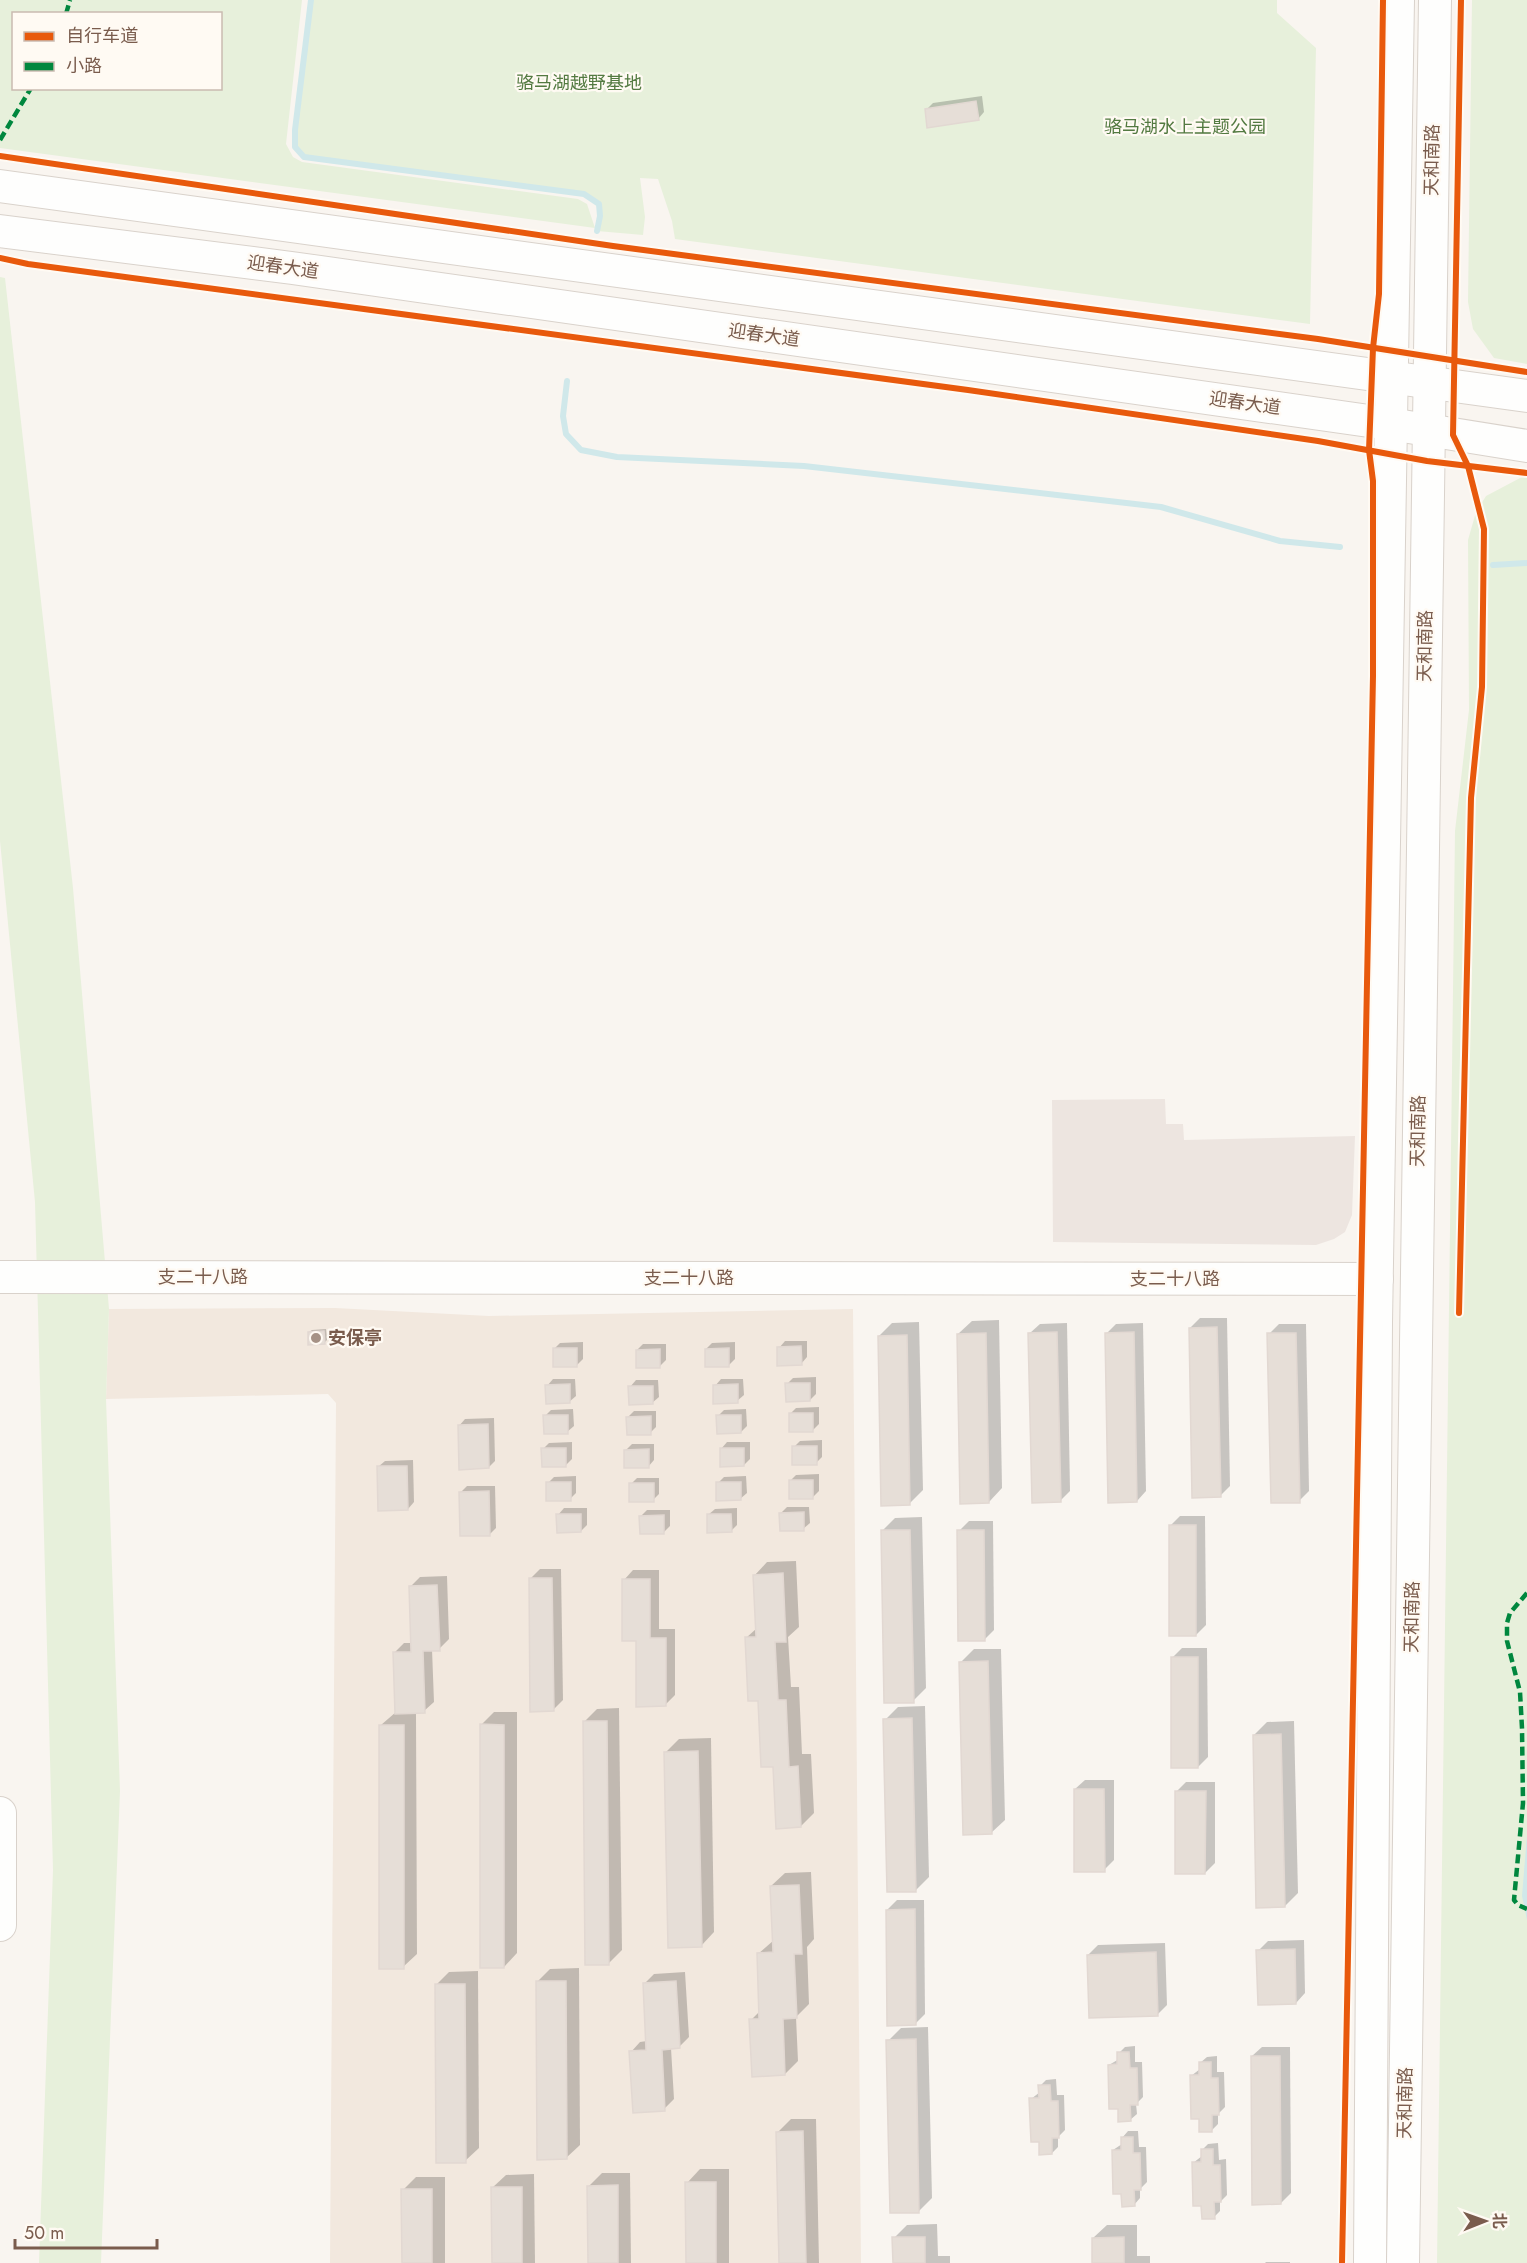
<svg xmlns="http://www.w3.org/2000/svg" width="1527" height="2263" font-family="Jost,'Noto Sans SC',sans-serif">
<rect width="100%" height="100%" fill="#f9f5f0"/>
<path fill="#f2e8de" d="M335 1308 489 1316 853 1309 861 2263H330L336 1403 328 1394 106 1399 109 1309Z"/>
<path fill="#ede5e0" d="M1165 1099 1166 1124H1183L1184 1140 1355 1136 1352 1215 1345 1232 1334 1239 1316 1245 1053 1242 1052 1100Z"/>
<g fill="#e7f0db" fill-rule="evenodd">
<path d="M0 0H302L286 144 293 157 302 162 578 199 587 204 595 228 0 148ZM14 14H220V88H14Z"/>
<path d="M311 0H1277V13L1316 48 1310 324 675 239 672 221 658 179 640 178 645 217 643 235 597 231 600 216 599 204 584 194 304 157 295 147V130Z"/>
<path d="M1472 0H1527V364L1494 358 1473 329 1468 302Z"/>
<path d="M0 277 5 278 73 888 109 1309 106 1399 120 1791 101 2263H39L53 1870 35 1202 0 841Z"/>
<path d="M1522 477 1527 478V2263H1437L1455 831 1469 710 1468 540 1476 512 1486 496Z"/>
</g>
<path fill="#d0e8ea" d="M1527 1835V1920L1522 1896Z"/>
<g fill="#0003">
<path d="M982 96 984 112 978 119 926 110 933 103Z"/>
<path d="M1200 1318H1227L1230 1486 1220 1496 1190 1328Z"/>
<path d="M999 1320 1002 1488 989 1502 958 1334 972 1321Z"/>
<path d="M919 1322 923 1490 909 1504 879 1336 892 1323Z"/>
<path d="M1067 1323 1070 1491 1060 1501 1030 1333 1040 1324Z"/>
<path d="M1143 1323 1146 1491 1137 1501 1107 1333 1116 1324Z"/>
<path d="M1279 1324H1306L1309 1491 1299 1501 1269 1334Z"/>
<path d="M326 1329 327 1340 324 1343 309 1332 312 1330Z"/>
<path d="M785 1341H807V1357L801 1364 779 1348Z"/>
<path d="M583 1342V1359L577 1365 554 1349 560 1343Z"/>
<path d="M735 1342V1359L729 1365 706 1349 712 1343Z"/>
<path d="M643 1344H666V1360L660 1366 637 1350Z"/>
<path d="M816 1377V1394L810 1400 787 1384 793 1378Z"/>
<path d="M553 1379H575L576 1396 569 1402 547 1386Z"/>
<path d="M721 1379H743L744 1395 737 1401 715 1386Z"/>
<path d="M636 1380H658L659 1397 652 1403 630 1387Z"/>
<path d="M819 1407V1424L813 1430 790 1414 796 1408Z"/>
<path d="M573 1409 574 1426 567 1432 545 1416 551 1410Z"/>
<path d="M746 1409 747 1426 741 1432 718 1416 724 1410Z"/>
<path d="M634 1411H656V1427L650 1433 628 1417Z"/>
<path d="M494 1418 495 1461 489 1467 459 1426 465 1419Z"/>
<path d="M822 1440V1457L816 1463 794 1447 800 1441Z"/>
<path d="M572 1442V1459L566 1465 543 1449 549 1443Z"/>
<path d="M727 1442H750V1459L744 1465 721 1449Z"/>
<path d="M632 1444H654V1460L648 1467 626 1450Z"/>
<path d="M413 1460 414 1502 408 1509 378 1467 385 1461Z"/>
<path d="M819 1474V1491L813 1497 790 1481 796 1475Z"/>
<path d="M576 1476V1493L570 1499 548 1483 554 1477Z"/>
<path d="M746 1476 747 1493 740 1499 718 1483 724 1477Z"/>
<path d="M637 1478H659V1494L653 1500 631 1484Z"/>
<path d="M467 1486H495L496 1528 490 1534 460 1493Z"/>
<path d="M787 1507H809L810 1523 803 1529 781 1513Z"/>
<path d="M564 1508H587V1525L581 1531 558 1515Z"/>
<path d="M737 1508V1525L731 1531 708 1515 715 1509Z"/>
<path d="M647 1510H670V1526L664 1532 641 1516Z"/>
<path d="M1180 1516H1205L1206 1625 1196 1635 1170 1526Z"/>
<path d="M922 1517 926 1688 913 1701 882 1531 895 1518Z"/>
<path d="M969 1521H993L994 1630 984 1640 959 1531Z"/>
<path d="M796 1561 799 1627 788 1637 791 1687H799L802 1754H811L814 1813 801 1826 774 1765 746 1638 757 1628 754 1576 767 1562Z"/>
<path d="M540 1569H561L563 1700 553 1710 530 1579Z"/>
<path d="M633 1570H659V1629H675V1695L665 1705 637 1640 624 1580Z"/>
<path d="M447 1576 449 1639 439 1649H432L434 1702 424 1711 416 1712 417 1954 403 1967 381 1725 396 1712 394 1653 404 1643H412L410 1587 420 1577Z"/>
<path d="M1182 1648H1207L1208 1757 1198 1767 1172 1658Z"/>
<path d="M974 1649H1001L1005 1820 991 1833 961 1662Z"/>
<path d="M925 1706 929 1877 916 1890 885 1720 898 1707Z"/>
<path d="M619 1708 622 1950 609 1963 584 1722 597 1709Z"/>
<path d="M494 1712H517V1953L504 1967 481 1725Z"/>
<path d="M1294 1721 1298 1893 1285 1906 1254 1735 1267 1722Z"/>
<path d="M711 1738 714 1932 701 1946 666 1752 679 1739Z"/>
<path d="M1085 1780H1114V1860L1104 1870 1075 1789Z"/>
<path d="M1186 1782H1215V1863L1205 1873 1176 1792Z"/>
<path d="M811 1872 814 1939 807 1947 809 2004 796 2017 798 2061 785 2074 751 2020 761 2010 758 1954 774 1940 771 1886 785 1873Z"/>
<path d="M897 1900H924L925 2014 915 2024 887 1910Z"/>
<path d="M1304 1940 1305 1993 1296 2003 1258 1951 1268 1941Z"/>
<path d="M1165 1943 1167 2005 1157 2015 1088 1955 1098 1945Z"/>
<path d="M579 1968 580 2145 566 2158 537 1982 550 1969Z"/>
<path d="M478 1971 479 2148 465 2161 436 1985 449 1972Z"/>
<path d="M685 1972 689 2037 679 2047 671 2048 674 2099 664 2109 631 2052 640 2042 647 2041 644 1984 654 1974Z"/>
<path d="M928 2027 932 2198 919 2211 888 2041 901 2028Z"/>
<path d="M1135 2046V2062H1142L1143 2097 1136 2104 1137 2114 1130 2120 1119 2107 1109 2065 1119 2059V2053L1125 2047Z"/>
<path d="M1262 2047H1290L1291 2193 1281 2203 1252 2056Z"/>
<path d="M1217 2056V2072H1224L1225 2107 1218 2114V2124L1212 2130 1201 2118 1191 2076 1200 2069V2063L1207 2057Z"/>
<path d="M1056 2079 1057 2095H1064L1065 2130 1058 2137V2147L1052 2153 1041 2140 1031 2099 1040 2092V2086L1046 2080Z"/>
<path d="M791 2119H816L819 2263H780L778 2132Z"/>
<path d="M1128 2131H1138L1139 2147H1146L1147 2182 1140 2189V2198L1134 2205 1113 2150 1122 2144V2138Z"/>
<path d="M1218 2143 1219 2160 1226 2159 1227 2195 1220 2202V2211L1214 2217 1203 2205 1193 2163 1202 2156V2150L1208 2144Z"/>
<path d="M700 2169H729V2263H687V2183Z"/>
<path d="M602 2173H630L631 2263H589V2186Z"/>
<path d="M534 2174 535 2263H493L492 2188 506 2175Z"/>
<path d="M416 2177H445V2263H403V2190Z"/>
<path d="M937 2224 938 2256H950V2263H894V2238L907 2225Z"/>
<path d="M1107 2225H1137V2256H1150V2263H1094L1093 2238Z"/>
<path d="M1266 2262H1290V2263H1265Z"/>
</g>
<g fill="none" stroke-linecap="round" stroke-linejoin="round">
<g stroke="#d0e8ea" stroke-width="6">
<path d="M311 0 295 130V147L304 157 584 194 599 204 600 216 597 231"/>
<path d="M567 381 563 416 566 434 581 450 617 457 804 466 1161 507 1280 541 1340 547"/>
<path d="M1493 565 1527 563"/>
</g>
</g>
<g fill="#e6ded7" stroke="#e2d8d2" stroke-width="1.5">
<path d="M976 101 979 120 927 128 925 109Z"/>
<path d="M1217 1327 1221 1497 1192 1498 1189 1328Z"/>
<path d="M324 1331 325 1344 308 1345V1332Z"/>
<path d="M1057 1332 1061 1502 1032 1503 1028 1333Z"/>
<path d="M1134 1332 1137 1502 1108 1503 1105 1333Z"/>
<path d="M986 1333 989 1503 960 1504 957 1334Z"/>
<path d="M1267 1333H1296L1300 1503H1271Z"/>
<path d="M907 1335 910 1505 881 1506 878 1336Z"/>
<path d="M801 1346 802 1365 777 1366V1347Z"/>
<rect x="553" y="1348" width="24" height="19"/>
<path d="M729 1348V1367H705V1349Z"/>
<path d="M660 1349V1368H636V1350Z"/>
<path d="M785 1383H810V1401L786 1402Z"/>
<path d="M570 1384V1403L546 1404 545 1385Z"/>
<path d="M738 1384V1403L713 1404V1385Z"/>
<path d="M628 1386H653V1404L629 1405Z"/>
<rect x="789" y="1413" width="24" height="19"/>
<path d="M543 1415H568V1434H544Z"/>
<path d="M716 1415H741V1433L717 1434Z"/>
<path d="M651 1416V1435H627L626 1417Z"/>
<path d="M488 1424 489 1468 459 1470 458 1425Z"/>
<rect x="792" y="1446" width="25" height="19"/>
<path d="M541 1448H566V1467H542Z"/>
<path d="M720 1448H744V1466L720 1467Z"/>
<path d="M649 1449V1468H624V1450Z"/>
<path d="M377 1466H407L408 1510 378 1511Z"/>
<rect x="789" y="1480" width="24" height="19"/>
<rect x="546" y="1482" width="25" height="19"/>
<path d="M716 1482H741V1500L716 1501Z"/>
<rect x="629" y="1483" width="25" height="19"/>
<path d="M489 1491 490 1536H460L459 1492Z"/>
<path d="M804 1512V1531H780L779 1513Z"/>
<path d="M556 1514H581V1532L557 1533Z"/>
<path d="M707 1514H731L732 1532 707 1533Z"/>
<path d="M664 1515V1534H640L639 1516Z"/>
<rect x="1169" y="1525" width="27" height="111"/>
<path d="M881 1530H910L914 1703H884Z"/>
<path d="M957 1530H984L985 1641H958Z"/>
<path d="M783 1573 786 1642H775L778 1700H786L789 1767 798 1766 801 1827 776 1829 773 1767H761L758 1701H748L745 1637H756L753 1575Z"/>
<path d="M529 1578H552L554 1711 530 1712Z"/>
<path d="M622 1579H650V1638H666V1706L636 1707V1641H622Z"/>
<path d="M437 1585 440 1651H423L425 1713 395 1714 393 1652H411L409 1586Z"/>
<rect x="1171" y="1657" width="27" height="111"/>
<path d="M988 1661 992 1834 963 1835 959 1662Z"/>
<path d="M912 1718 916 1892H887L883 1719Z"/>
<path d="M583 1721H607L609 1965H585Z"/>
<path d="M480 1724 504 1725V1968H480Z"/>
<rect x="379" y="1725" width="25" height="244"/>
<path d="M1281 1734 1285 1907 1256 1908 1253 1735Z"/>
<path d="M698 1751 702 1947 668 1948 664 1752Z"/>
<path d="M1074 1789H1104L1105 1872H1074Z"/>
<path d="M1175 1791H1206L1205 1874H1175Z"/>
<path d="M799 1885 802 1954H794L797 2018 783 2019 785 2075 752 2077 749 2019H759L757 1953 773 1952 770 1886Z"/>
<path d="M915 1909 916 2025 887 2026 886 1910Z"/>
<path d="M1295 1949 1296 2004 1258 2005 1256 1950Z"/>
<path d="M1156 1952 1158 2016 1089 2018 1087 1955Z"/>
<path d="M536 1981H566L567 2159 537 2160Z"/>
<path d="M676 1981 680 2048 662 2050 665 2111 633 2113 629 2051 646 2050 643 1983Z"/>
<path d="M435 1984H465L466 2163H436Z"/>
<path d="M916 2039 919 2213H890L886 2040Z"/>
<path d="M1117 2052H1129L1130 2068H1137L1138 2105H1130L1131 2121 1118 2122V2109H1109L1108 2065 1117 2064Z"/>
<path d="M1251 2056H1280L1281 2204 1252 2205Z"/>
<path d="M1199 2062H1211V2078H1218L1219 2115H1212V2132H1199V2119H1191L1190 2075H1199Z"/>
<path d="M1038 2085H1050L1051 2101H1058L1059 2138H1052V2154L1039 2155V2142H1031L1029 2098H1039Z"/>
<path d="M803 2131 806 2263H779L776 2132Z"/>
<path d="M1121 2137H1133V2153H1140L1141 2190H1134L1135 2206 1122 2207 1121 2194H1113L1112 2150H1121Z"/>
<path d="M1201 2149H1213V2165H1220L1221 2202H1214L1215 2219H1202L1201 2206H1193L1192 2162H1201Z"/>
<path d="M685 2182H716V2263H686Z"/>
<path d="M618 2185V2263H588L587 2186Z"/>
<path d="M491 2187H522V2263H492Z"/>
<path d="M401 2189H432V2263H402Z"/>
<path d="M892 2237H925V2263H893Z"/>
<path d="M1124 2237V2263H1092V2238Z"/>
</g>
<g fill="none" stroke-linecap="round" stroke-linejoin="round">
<defs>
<g id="secondary">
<path d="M0 186 1527 396"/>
<path d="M0 231 292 268 1390 424 1527 446"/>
<path d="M0 1277 1377 1279"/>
<path d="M0 1813V1925"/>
<path d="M1370 2263 1376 1323 1398 0"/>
<path d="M1403 2263 1435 0"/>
</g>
</defs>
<use href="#secondary" stroke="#d9d2cb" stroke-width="34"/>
<use href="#secondary" stroke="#fefefd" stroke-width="32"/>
<g stroke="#00873e" stroke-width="4.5" stroke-dasharray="9 4.5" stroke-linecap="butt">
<path d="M66 14 70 0"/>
<path d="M0 140 31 88"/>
<path d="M1527 1593 1510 1613 1507 1623V1641L1520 1692 1522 1728 1523 1803 1514 1900 1518 1905 1527 1909"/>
</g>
<defs>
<g id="cycleway">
<path d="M0 156 613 246 1318 339 1527 372"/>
<path d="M0 258 28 264 968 390 1318 441 1427 461 1527 473"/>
<path d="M1459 1313 1471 798 1482 687 1484 529 1468 466 1453 435 1461 0"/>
<path d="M1342 2263 1373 676V481L1369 450 1373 348 1379 294 1383 0"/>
</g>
</defs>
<use href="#cycleway" stroke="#fffaf3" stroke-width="10"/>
<use href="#cycleway" stroke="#e8590c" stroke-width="6"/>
</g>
<circle fill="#a69286" stroke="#fffaf3" stroke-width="2" cx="316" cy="1338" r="6"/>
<g text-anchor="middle" stroke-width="4.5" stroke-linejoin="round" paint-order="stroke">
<g font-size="18" fill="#537a41" stroke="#fffaf3">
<text x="579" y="89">骆马湖越野基地</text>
<text x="1185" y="133">骆马湖水上主题公园</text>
</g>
<g font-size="18" fill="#7a5c4d" stroke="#fffaf3">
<text transform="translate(1432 160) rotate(-89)" y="6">天和南路</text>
<text transform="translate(283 267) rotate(8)" y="6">迎春大道</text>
<text transform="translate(764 335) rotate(8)" y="6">迎春大道</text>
<text transform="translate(1245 403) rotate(8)" y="6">迎春大道</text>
<text transform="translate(1425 646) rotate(-89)" y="6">天和南路</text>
<text transform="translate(1418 1131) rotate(-89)" y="6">天和南路</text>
<text x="203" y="1283">支二十八路</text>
<text x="689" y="1284">支二十八路</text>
<text x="1175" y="1285">支二十八路</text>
<text transform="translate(1412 1617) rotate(-89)" y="6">天和南路</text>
<text transform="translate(1405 2103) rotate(-89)" y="6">天和南路</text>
</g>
<g font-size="18" font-weight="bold" fill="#7a5c4d" stroke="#fffaf3" text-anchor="start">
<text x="328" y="1344">安保亭</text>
</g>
</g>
<rect x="12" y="12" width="210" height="78" fill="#fffaf3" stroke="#cabbb1" stroke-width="1.5"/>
<rect x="24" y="32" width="30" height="9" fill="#e8590c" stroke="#cabbb1" stroke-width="1.5"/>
<text x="66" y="42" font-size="18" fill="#7a5c4d">自行车道</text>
<rect x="24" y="62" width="30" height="9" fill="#00873e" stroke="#cabbb1" stroke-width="1.5"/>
<text x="66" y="72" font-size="18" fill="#7a5c4d">小路</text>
<g transform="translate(1485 2221) rotate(89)" stroke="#fffaf3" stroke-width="4.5" paint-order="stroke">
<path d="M0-4.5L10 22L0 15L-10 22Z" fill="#7a5c4d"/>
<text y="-9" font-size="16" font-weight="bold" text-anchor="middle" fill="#7a5c4d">北</text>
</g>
<path d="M15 2239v9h142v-9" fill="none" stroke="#7a5c4d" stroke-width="3"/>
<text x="24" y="2239" font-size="18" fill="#7a5c4d" stroke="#fffaf3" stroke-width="4.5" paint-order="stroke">50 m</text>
</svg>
